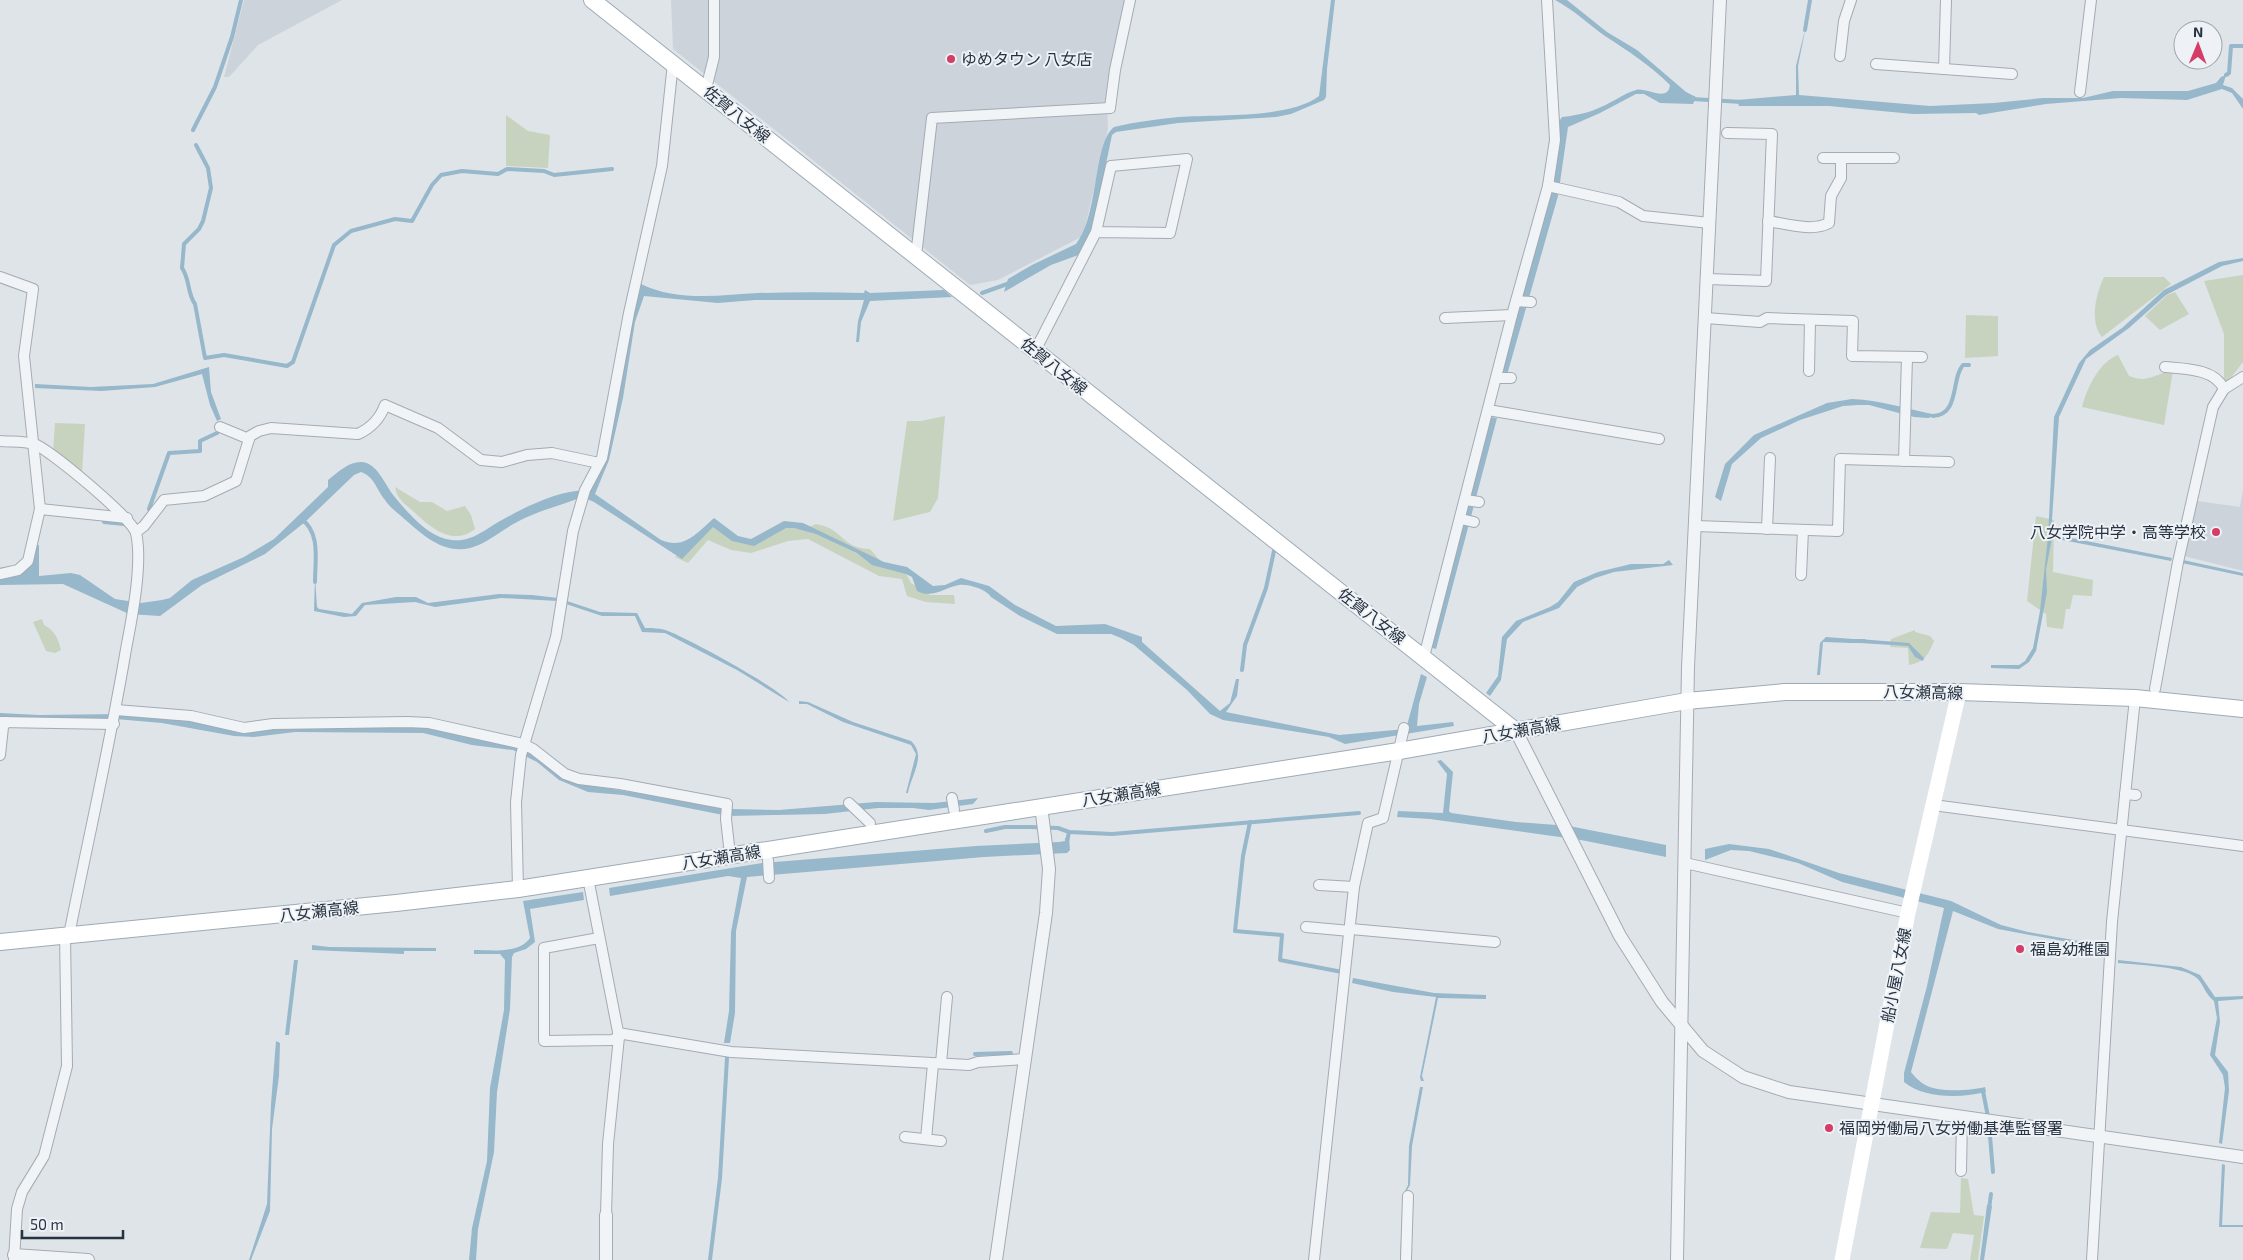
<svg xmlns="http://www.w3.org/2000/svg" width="2243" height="1260" font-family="'Exo 2','Noto Sans JP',sans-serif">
<rect width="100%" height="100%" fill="#dfe4e9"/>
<g fill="#ccd3db">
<path d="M244 0H342L258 45 229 77H224Z"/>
<path d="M671 0H1126L1114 50 1107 99 1108 129 1083 236 998 280 970 285 673 49Z"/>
<path d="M2243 490V571L2184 556 2197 501 2240 507Z"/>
</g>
<g fill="#c7d3bf">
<path d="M506 115 528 131 550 135 548 168 506 166Z"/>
<path d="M2243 275V362L2229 380 2224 382V334L2204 281Z"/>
<path d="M2104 277H2164L2171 284 2102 337C2089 322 2096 293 2104 277Z"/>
<path d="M2175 292 2189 314 2160 330 2145 316 2167 295Z"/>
<path d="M1966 315 1998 316V356L1965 358Z"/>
<path d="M2118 355 2129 376C2150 384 2154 373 2173 371L2164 425 2082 407C2087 388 2099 362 2118 355Z"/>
<path d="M945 416 938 498 930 512 893 521 907 421H921Z"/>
<path d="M55 423 85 424 82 473 53 452Z"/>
<path d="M395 487 420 502H432L447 511 465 506 471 515 475 529C452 547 430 527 413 511 405 504 397 499 395 487Z"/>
<path d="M2036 516 2054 520 2053 572 2093 580 2092 596 2073 595 2070 609H2066L2063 629 2047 627 2046 614 2027 601Z"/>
<path d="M816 524C843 528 842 549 870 549L881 562 904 570 911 583 930 595H954L955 604 926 602 907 596 902 579 879 576 808 539 788 541 751 553 731 550 708 540 688 563 675 557 705 528 720 525C727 540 736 541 752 544L777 526 809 527Z"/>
<path d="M42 619 44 625C55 631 58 638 61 650L55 653 46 651 33 622Z"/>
<path d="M1915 630V632L1930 636 1934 641C1928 655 1925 662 1909 665L1908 648 1890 647 1891 639Z"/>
<path d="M1961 1178 1968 1179 1974 1215 1984 1216 1978 1260H1970L1974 1235 1953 1233 1947 1249 1920 1248 1931 1212 1960 1213Z"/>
</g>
<g fill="#97b7cb">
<path d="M1331 0H1335L1327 69 1326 97 1324 100 1291 114 1276 117 1178 123 1116 132 1112 135 1093 226 1081 254 1051 265 1004 292 1008 279 1032 265 1076 244C1099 216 1093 143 1114 127 1135 122 1157 119 1179 117 1217 114 1289 119 1319 96Z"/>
<path d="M1555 0H1567L1607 32 1637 50 1686 92 1696 97 1693 104 1660 103 1644 94H1636L1600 113 1568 127 1558 196 1507 375 1501 374 1557 165 1560 120 1562 117C1581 115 1595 111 1611 102 1619 98 1628 92 1636 90 1646 87 1668 103 1670 85 1650 65 1628 51 1605 36 1588 24 1574 10 1555 0Z"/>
<path d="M1806 26 1798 66 1799 95 1930 106 1994 103 2043 98H2083L2113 91H2188L2216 83 2221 77 2226 75 2223 85 2232 88 2243 99V109L2232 93 2222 89 2187 100 2121 98 2046 104 1979 115 1976 113 1913 114 1829 106H1739L1737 100 1796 95V66Z"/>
<path d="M2243 258V261L2222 266 2166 295 2129 328 2086 359 2059 417 2051 534 2172 558 2171 561 2052 538 2046 569 2047 592 2036 651 2029 662 2019 669 1991 668V665H2019L2025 661 2033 648 2040 611 2048 537 2054 417 2079 363 2090 350 2122 328 2164 290 2219 262Z"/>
<path d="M641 284C677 302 721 295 759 293 794 292 829 292 864 293L865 290 870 293 944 290 952 297 870 301 861 322 859 342H856L858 321 864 300H755L718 303 644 296 635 322 623 398 609 460 595 494 661 540C684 550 697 533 714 518L738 536 751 539 784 521 803 523 884 562 907 567 933 586 945 585 961 578 989 586 1015 605 1056 626 1105 624 1142 637V642L1220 711 1230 703 1236 679H1239L1237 696 1226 712 1339 735 1406 729 1421 674 1427 677 1419 704 1417 726 1453 722 1454 726 1345 744 1329 737 1223 720 1210 714 1187 690 1134 645 1121 638 1111 634H1057L1020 616 991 597C986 589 968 584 959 585 943 588 933 599 917 591L912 577 906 574 872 565 857 553 816 534 794 528H786L754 546 732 541 713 527 682 559 594 502 587 499H577C558 506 535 512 517 522 504 529 493 538 481 544 448 560 424 536 401 516 395 511 389 506 385 500 376 489 375 477 361 472L354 475 305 522 265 554 202 585 160 616 129 614 63 584 0 585V577L11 575 35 545H39V576L71 573 80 575 115 599 141 603 162 600 170 598 192 580 244 557 274 539 328 487V480C337 473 348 462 361 462 377 462 385 485 394 496 406 511 427 535 446 539 470 545 483 530 502 520 527 506 559 490 588 490L592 483Z"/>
<path d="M209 367 211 392 221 419 217 421 210 405 202 374 155 387 101 391 35 388V384L91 387 153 384Z"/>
<path d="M1852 399C1882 400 1909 410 1938 415L1928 418 1914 417 1869 405H1858L1843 406 1800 420 1761 438 1732 464 1721 501 1715 497 1725 464 1754 435 1827 403Z"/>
<path d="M1490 417 1497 418 1436 649 1429 647 1464 523Z"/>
<path d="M1669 560 1673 565 1614 572 1595 578 1577 587 1559 608 1523 622 1507 639 1501 680 1490 696 1486 693 1498 676 1502 637 1516 621 1550 607 1558 602 1574 582 1598 572 1631 564H1663Z"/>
<path d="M2183 560 2243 573V576L2182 563Z"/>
<path d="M315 577 317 607 319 609 352 614 362 603 396 597H416L428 603 499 594 532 595 558 598V601L501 598 435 607 415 602 365 605 356 616 344 617 314 611Z"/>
<path d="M567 601 600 612 637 613 645 628C653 628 661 628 668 631 687 638 781 689 789 702L737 670 665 633 642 632 635 616H602L566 604Z"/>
<path d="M1826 637 1853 639V643L1823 642 1820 675H1817L1820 643Z"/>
<path d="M1859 639 1909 643 1924 658 1923 661 1915 657 1908 646 1860 643Z"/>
<path d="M799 701 808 702 853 722 911 741C927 756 911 775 908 793H906L916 754 911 745 843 722 807 704H799Z"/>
<path d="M0 713 39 715 124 714 270 727H431L498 741 532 752 578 783 731 809 779 810 876 802 934 803 978 798 973 804 929 810 913 808H878L825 814 728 816 623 795 588 792 559 780 537 762 513 750 472 745 423 733 295 732 254 737 234 736 162 723 104 718 0 719Z"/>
<path d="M1441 760 1453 772 1449 811 1451 813 1516 822 1569 826 1666 845V857L1581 840 1430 819 1397 817 1398 811 1443 813 1447 774 1437 761Z"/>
<path d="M1065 838H1069L1070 850 1067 853 984 857 747 877 736 931 735 1013 730 1043H724L729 1011 731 932 741 878 728 876 610 896 609 888 762 863 976 846 1059 842 1065 841Z"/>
<path d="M1729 844 1769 849 1839 873 1951 901 2001 925 2028 932 2102 945 2101 948 1998 929 1953 911 1911 1072C1914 1076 1918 1080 1922 1083 1935 1093 1970 1091 1985 1087L1986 1092C1962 1098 1924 1099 1904 1082V1073L1927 986 1944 908 1842 882 1798 863 1749 851 1731 850 1705 860V849Z"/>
<path d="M583 892 584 900 530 909 535 942 526 949 514 953 512 957 510 1009 497 1092 494 1152 478 1229 476 1260H469L472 1228 487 1161 490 1088 504 1010 505 960 500 954H474V950C491 950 519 954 530 938L523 901Z"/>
<path d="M312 945 329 947 436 948V951H404V954L312 950Z"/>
<path d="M294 960H298L289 1035H285Z"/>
<path d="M2118 960 2181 967 2200 975 2215 997 2243 996V999L2218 1001 2220 1022 2215 1055 2228 1072 2229 1091 2222 1144 2219 1143 2225 1088 2223 1075 2210 1055 2217 1018 2214 1001C2206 995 2204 986 2198 979 2186 966 2136 965 2118 963Z"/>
<path d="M1353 978 1434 993 1486 995V999L1438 998 1422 1076 1424 1081H1421L1420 1077 1436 997 1393 992 1352 983Z"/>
<path d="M276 1041 280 1043 279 1076 272 1129 270 1211 251 1260H249L267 1204 271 1104Z"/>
<path d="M1420 1087H1423L1412 1146 1410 1185 1405 1194 1403 1260H1400L1403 1195 1408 1185 1409 1146Z"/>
<path d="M2222 1164 2225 1165 2222 1225H2243V1227H2219Z"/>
<path d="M1987 1205 1992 1206 1984 1260H1980Z"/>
</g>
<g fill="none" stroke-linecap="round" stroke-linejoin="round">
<g stroke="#97b7cb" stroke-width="4">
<path d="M1805 30 1810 0"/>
<path d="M2226 75 2229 73 2231 46H2243"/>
<path d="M1692 99 1742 102"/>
<path d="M193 130 215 87 232 37 241 0"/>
<path d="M196 145 208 168 211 188 203 221 199 229 184 244 182 268C190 279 187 293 195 304L205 358 224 355 287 366 293 362 334 245 351 231 395 219 412 221 432 185 441 175 462 171 498 174 507 169 544 171 554 175 612 169"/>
<path d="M982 293 1010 283"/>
<path d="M1933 416C1960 415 1951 378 1963 365H1969"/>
<path d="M149 509 169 453 200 451V441L217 433"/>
<path d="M301 519C321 532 315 561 315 582"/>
<path d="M104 522 124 524"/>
<path d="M1849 641H1864"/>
<path d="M1242 670 1245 645 1266 588 1274 551"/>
<path d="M1250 822 1243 856 1235 931 1282 935 1280 960 1342 972"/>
<path d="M986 831 1005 827H1030L1058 828 1069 832 1112 834 1359 813"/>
<path d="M1067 842 1069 832"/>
<path d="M975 1054 1011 1053"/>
<path d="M1983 1091 1988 1117"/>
<path d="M1989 1124 1993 1172"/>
<path d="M1989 1209 1991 1194"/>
<path d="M710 1260 720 1178 727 1058"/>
</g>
<defs>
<g id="minor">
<path d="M1840 56 1844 21 1851 0"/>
<path d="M1876 64 2012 74"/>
<path d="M1944 69 1946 0"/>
<path d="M706 89 714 57V0"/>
<path d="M2080 92 2091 0"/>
<path d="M1823 158H1894"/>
<path d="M1548 186 1619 202 1643 216 1710 223"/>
<path d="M1768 221C1787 224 1812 232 1829 223L1831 196 1841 178V158"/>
<path d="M916 256 932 118 1110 108 1115 70 1130 0"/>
<path d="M0 277 33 289 24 356 40 509"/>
<path d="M1707 279 1766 281 1772 134 1727 133"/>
<path d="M1516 301 1531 302"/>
<path d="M1445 318 1512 315"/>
<path d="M1705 318 1760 322 1767 318 1853 321 1852 356 1922 357"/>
<path d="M1035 351 1096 232 1111 166 1187 159 1170 233 1096 232"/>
<path d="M2165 367C2184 369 2214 368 2224 389"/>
<path d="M1809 371 1810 320"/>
<path d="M1496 378H1511"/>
<path d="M1488 410 1659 439"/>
<path d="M220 427 249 439"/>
<path d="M0 441C11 442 24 441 34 444 49 449 132 518 136 533 143 563 132 618 126 649 110 745 88 840 69 935"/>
<path d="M1904 461 1907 357"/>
<path d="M1466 500 1479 502"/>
<path d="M1461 519 1474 522"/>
<path d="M1696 526 1838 531 1840 459 1949 462"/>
<path d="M1767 529 1770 458"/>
<path d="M136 532 144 526 164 500 204 496 236 481 250 436 259 431 271 428 358 434C371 428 380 419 385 405L438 428 481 460 502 462 527 455 552 453 599 463"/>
<path d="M0 574 18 570 28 561 40 509 127 518"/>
<path d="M1801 575 1803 530"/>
<path d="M1424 657 1512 315 1548 186 1555 140 1547 0"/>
<path d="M2155 689 2178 562 2213 407 2224 389 2243 377"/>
<path d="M116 710 191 716 244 728 273 724 407 722 429 723 523 744 533 749 565 774 579 779 620 784 727 804 726 819 729 846"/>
<path d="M0 722 114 724"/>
<path d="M0 755 3 727 6 722"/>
<path d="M2125 794 2136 795"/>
<path d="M952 798 954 810"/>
<path d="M849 803 870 823"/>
<path d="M1933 805 2243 846"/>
<path d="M768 860 769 878"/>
<path d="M1685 863 1908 913"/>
<path d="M588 878 619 1037 612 1040 544 1041V948L599 938"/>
<path d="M1319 885 1354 887"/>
<path d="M518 889 516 802 521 755 556 637 573 531 585 490 602 458 629 313 662 166 673 63"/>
<path d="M1306 927 1350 931"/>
<path d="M1351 929 1495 942"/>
<path d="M618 1033 731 1052 969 1065 978 1062 1025 1059"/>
<path d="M941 1063 947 997"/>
<path d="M905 1137 941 1141"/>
<path d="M926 1139 933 1064"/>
<path d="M1961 1171 1962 1117"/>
<path d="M606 1215 608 1144 619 1037"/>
<path d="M14 1260 17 1209 22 1192 44 1156 67 1066 65 935"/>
<path d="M1314 1260 1354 887 1368 823 1383 818 1404 728"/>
<path d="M1406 1260 1408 1196"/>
<path d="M2092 1260 2112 922 2135 698"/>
</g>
<g id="tertiary">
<path d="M1516 731 1620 936 1662 1002 1703 1051 1743 1077 1789 1092 2243 1157"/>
<path d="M14 1255 88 1260"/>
<path d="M606 1260V1215"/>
<path d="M996 1260 1046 913 1049 869 1041 806"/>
<path d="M1677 1260 1688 667 1720 0"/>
</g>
<g id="primary">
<path d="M592 0 1516 731"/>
<path d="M0 942 396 903 518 889 1399 751 1687 701 1785 692H1959L2135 698 2243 709"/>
</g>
</defs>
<use href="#minor" stroke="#a4abb3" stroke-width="12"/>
<use href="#tertiary" stroke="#a4abb3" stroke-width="14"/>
<use href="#primary" stroke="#9daab5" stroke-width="18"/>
<use href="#minor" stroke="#f1f4f7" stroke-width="10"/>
<use href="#tertiary" stroke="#f1f4f7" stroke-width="12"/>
<path stroke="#fff" stroke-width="15" d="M1842 1260 1908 913 1959 692"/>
<use href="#primary" stroke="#fff" stroke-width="16"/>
</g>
<g fill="#d53c66" stroke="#eef2f6" stroke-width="2">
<circle cx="951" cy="59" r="5"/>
<circle cx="2216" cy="532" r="5"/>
<circle cx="2020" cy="949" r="5"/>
<circle cx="1829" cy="1128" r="5"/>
</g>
<g text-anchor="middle" stroke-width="4" stroke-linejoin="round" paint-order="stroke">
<g font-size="16" fill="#273341" stroke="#eef2f6" text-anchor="start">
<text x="961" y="65">ゆめタウン 八女店</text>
<text x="2206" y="538" text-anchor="end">八女学院中学・高等学校</text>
<text x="2030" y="955">福島幼稚園</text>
<text x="1839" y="1134">福岡労働局八女労働基準監督署</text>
</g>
<g font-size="16" fill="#273341" stroke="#eef2f6">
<text transform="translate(737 114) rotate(39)" y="6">佐賀八女線</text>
<text transform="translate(1054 366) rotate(39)" y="6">佐賀八女線</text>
<text transform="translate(1372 616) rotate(38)" y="6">佐賀八女線</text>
<text transform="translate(1923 692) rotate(1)" y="6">八女瀬高線</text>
<text transform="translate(1521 730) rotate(-10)" y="6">八女瀬高線</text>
<text transform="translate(1121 794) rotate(-9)" y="6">八女瀬高線</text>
<text transform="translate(721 857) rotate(-9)" y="6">八女瀬高線</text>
<text transform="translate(319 911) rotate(-6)" y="6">八女瀬高線</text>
<text transform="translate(1896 975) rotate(-79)" y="6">船小屋八女線</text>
</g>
</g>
<g transform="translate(2198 45) rotate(1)"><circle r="24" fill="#eef2f6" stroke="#9ea6ae"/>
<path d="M0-4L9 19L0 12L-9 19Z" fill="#d53c66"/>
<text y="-8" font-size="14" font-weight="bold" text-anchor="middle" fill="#273341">N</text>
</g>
<path d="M22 1230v8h101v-8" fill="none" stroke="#273341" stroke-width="2.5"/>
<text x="30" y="1230" font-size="15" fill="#273341" stroke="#eef2f6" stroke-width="4" paint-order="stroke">50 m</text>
</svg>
